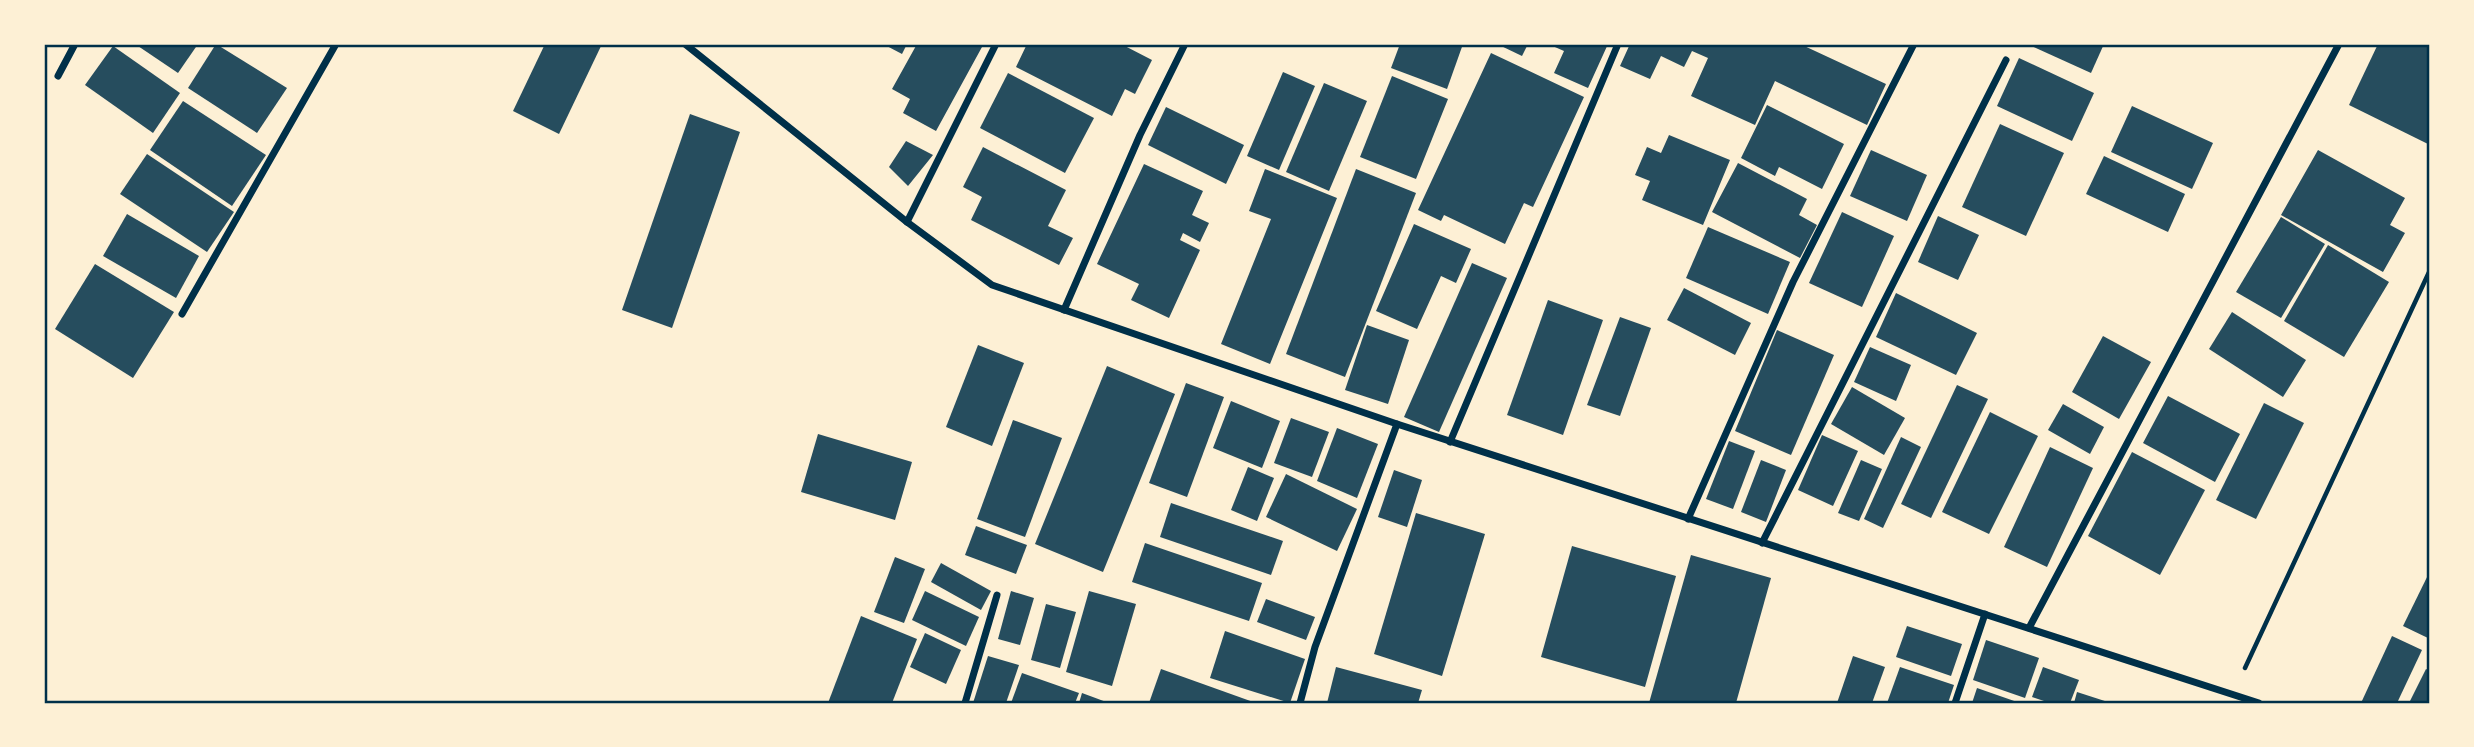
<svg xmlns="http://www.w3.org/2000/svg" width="2474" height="747" font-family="Quicksand,sans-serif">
<rect width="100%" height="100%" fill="#fdf0d5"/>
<g fill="#264d5e">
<path d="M135 44H198L178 73Z"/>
<path d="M216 44 287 88 257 133 188 88Z"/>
<path d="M545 44H602L559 134 513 111Z"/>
<path d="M883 44H907L902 54Z"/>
<path d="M917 44H977L982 47 936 131 903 113 910 99 892 89Z"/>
<path d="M1027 44H1121L1152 60 1135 94 1125 89 1112 116 1016 67Z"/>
<path d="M1400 44H1463L1447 89 1391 68Z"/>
<path d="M1497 44H1528L1522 56Z"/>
<path d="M1548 44H1608L1588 88 1554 73 1564 51Z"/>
<path d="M1630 44H1800L1886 84 1867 125 1775 81 1755 125 1691 96 1708 58 1692 51 1684 67 1661 56 1650 79 1620 66Z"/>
<path d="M2027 44H2104L2091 73Z"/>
<path d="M2378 44H2430V145L2349 105Z"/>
<path d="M113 46 180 93 153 133 85 85Z"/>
<path d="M1491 53 1584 97 1533 207 1524 203 1505 244 1444 215 1441 221 1418 210Z"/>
<path d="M2019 58 2094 93 2072 141 1997 106Z"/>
<path d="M1283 72 1315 86 1279 170 1247 156Z"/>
<path d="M1008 73 1094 118 1065 173 980 128Z"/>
<path d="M1392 76 1448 99 1416 179 1360 157Z"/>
<path d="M1324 83 1367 101 1329 191 1286 172Z"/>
<path d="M183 101 266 155 232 206 150 150Z"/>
<path d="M1767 105 1844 144 1822 189 1779 167 1775 176 1741 158Z"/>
<path d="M2132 106 2213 143 2192 189 2111 152Z"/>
<path d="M1166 107 1244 145 1226 184 1148 145Z"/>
<path d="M690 114 740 132 672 328 622 310Z"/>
<path d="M2000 124 2064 153 2026 236 1962 207Z"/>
<path d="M1669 135 1730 160 1703 225 1642 200 1650 181 1635 175 1647 147 1661 153Z"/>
<path d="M906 141 933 155 908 186 889 167Z"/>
<path d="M983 147 1066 190 1048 226 1073 238 1059 265 971 220 982 197 963 187Z"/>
<path d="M1871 150 1927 175 1907 221 1850 196Z"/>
<path d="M2318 150 2405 198 2390 225 2405 233 2383 272 2281 215Z"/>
<path d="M147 154 234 212 207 252 120 194Z"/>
<path d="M2104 156 2185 194 2168 232 2086 194Z"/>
<path d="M1738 163 1807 199 1799 215 1817 225 1800 258 1712 212Z"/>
<path d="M1144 164 1203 191 1192 215 1209 223 1200 242 1183 233 1180 240 1200 250 1169 318 1131 300 1139 284 1097 264Z"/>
<path d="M1265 169 1337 198 1270 364 1221 344 1271 219 1249 211Z"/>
<path d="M1356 169 1416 193 1345 377 1286 354Z"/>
<path d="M1842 212 1894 236 1862 307 1809 283Z"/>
<path d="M127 214 199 256 176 298 103 256Z"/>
<path d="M1938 216 1979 235 1958 280 1918 262Z"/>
<path d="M2281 217 2325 244 2281 318 2236 292Z"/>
<path d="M1414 224 1471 249 1456 283 1441 276 1417 329 1376 311Z"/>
<path d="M1708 227 1790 262 1768 314 1686 278Z"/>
<path d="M2328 245 2389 282 2344 357 2284 321Z"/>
<path d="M1472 263 1507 278 1439 432 1404 417Z"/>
<path d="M95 264 174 312 133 378 55 329Z"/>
<path d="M1684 288 1751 323 1735 355 1667 320Z"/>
<path d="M1896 293 1977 333 1956 375 1876 337Z"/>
<path d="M1548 300 1603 320 1563 435 1507 415Z"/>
<path d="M2232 312 2306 360 2283 397 2209 349Z"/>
<path d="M1620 317 1651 328 1620 416 1587 405Z"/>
<path d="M1367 325 1409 340 1388 404 1345 390Z"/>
<path d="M1777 330 1834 355 1791 455 1735 431Z"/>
<path d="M2103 336 2151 362 2119 419 2072 392Z"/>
<path d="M978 345 1024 363 992 446 946 427Z"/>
<path d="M1870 347 1911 365 1896 401 1854 382Z"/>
<path d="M1107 366 1175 394 1103 572 1035 544Z"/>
<path d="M1186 383 1224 397 1187 497 1149 483Z"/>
<path d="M1957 385 1988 399 1931 518 1901 504Z"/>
<path d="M1852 387 1905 418 1884 455 1831 424Z"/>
<path d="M2168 396 2240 434 2215 482 2143 443Z"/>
<path d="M1231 401 1280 421 1262 468 1213 448Z"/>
<path d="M2264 403 2304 423 2256 519 2216 500Z"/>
<path d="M2063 404 2104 427 2090 454 2048 430Z"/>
<path d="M1990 412 2038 436 1989 534 1942 512Z"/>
<path d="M1291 418 1329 432 1312 477 1274 463Z"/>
<path d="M1013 420 1062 438 1025 537 977 519Z"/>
<path d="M1337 428 1378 444 1357 498 1317 481Z"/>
<path d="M818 434 912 462 895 520 801 492Z"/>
<path d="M1822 435 1858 451 1833 506 1798 490Z"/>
<path d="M1901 437 1921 447 1883 528 1864 519Z"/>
<path d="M1729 441 1755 451 1733 509 1706 499Z"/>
<path d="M2050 447 2093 468 2047 567 2004 547Z"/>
<path d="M2132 452 2205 490 2160 575 2088 536Z"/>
<path d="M1761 460 1786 470 1766 522 1741 512Z"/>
<path d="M1861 460 1882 469 1859 521 1838 513Z"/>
<path d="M1248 467 1274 478 1257 521 1231 510Z"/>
<path d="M1394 470 1422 480 1407 527 1378 517Z"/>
<path d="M1286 474 1357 509 1337 551 1266 517Z"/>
<path d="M1171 503 1283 541 1271 575 1160 537Z"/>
<path d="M1416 513 1485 534 1442 676 1374 654Z"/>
<path d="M976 526 1027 545 1016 574 965 555Z"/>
<path d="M1145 543 1262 583 1249 621 1132 582Z"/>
<path d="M1572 546 1676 576 1645 687 1541 657Z"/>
<path d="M1691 555 1771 578 1736 703H1649Z"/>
<path d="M895 557 925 569 904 623 874 612Z"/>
<path d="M941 563 991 591 981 610 931 582Z"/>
<path d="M2430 571V639L2403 626Z"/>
<path d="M925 591 979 617 966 646 912 620Z"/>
<path d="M1011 591 1034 598 1020 645 998 639Z"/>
<path d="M1089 591 1136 604 1112 686 1066 672Z"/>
<path d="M1266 599 1315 617 1306 640 1257 622Z"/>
<path d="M1046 604 1076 612 1060 668 1031 660Z"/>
<path d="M861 616 917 639 892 703H828Z"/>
<path d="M1907 626 1962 644 1951 676 1896 657Z"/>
<path d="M1225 631 1305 659 1290 703 1210 678Z"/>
<path d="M925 633 961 650 946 684 910 667Z"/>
<path d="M2392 636 2422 650 2397 703H2361Z"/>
<path d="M1986 640 2039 658 2025 698 1973 680Z"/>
<path d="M988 656 1019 665 1006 703H973Z"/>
<path d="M1853 656 1885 667 1872 703H1837Z"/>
<path d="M1336 667 1422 690 1418 703H1327Z"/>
<path d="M1900 667 1954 685 1948 703H1887Z"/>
<path d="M2043 667 2079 680 2070 703H2050L2032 697Z"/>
<path d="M1161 669 1256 703H1149Z"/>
<path d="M2426 669 2430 671V703H2409Z"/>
<path d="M1022 673 1079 693 1075 703H1011Z"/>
<path d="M1977 688 2020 703H1972Z"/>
<path d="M2077 692 2111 703H2074Z"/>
<path d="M1082 693 1109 703H1079Z"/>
</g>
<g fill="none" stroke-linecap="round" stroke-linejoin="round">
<path stroke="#003049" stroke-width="4.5" d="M2245 668 2430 270"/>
<g stroke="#003049" stroke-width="7">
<path d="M685 44 907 222 992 285 1397 424 2259 703"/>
<path d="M58 76 75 44"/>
<path d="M907 222 996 44"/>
<path d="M1064 310 1140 135 1185 44"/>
<path d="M182 314 336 44"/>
<path d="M1450 442 1618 44"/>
<path d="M1688 519 1793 282 1914 44"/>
<path d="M1762 543 2006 60"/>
<path d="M2029 628 2339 44"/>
<path d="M965 703 997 595"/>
<path d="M1300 703 1315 647 1397 424"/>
<path d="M1955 703 1985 614"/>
</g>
</g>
<rect width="2474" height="747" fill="none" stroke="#fdf0d5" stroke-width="91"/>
<rect x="46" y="46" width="2382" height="656" fill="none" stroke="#003049" stroke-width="2.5"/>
</svg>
